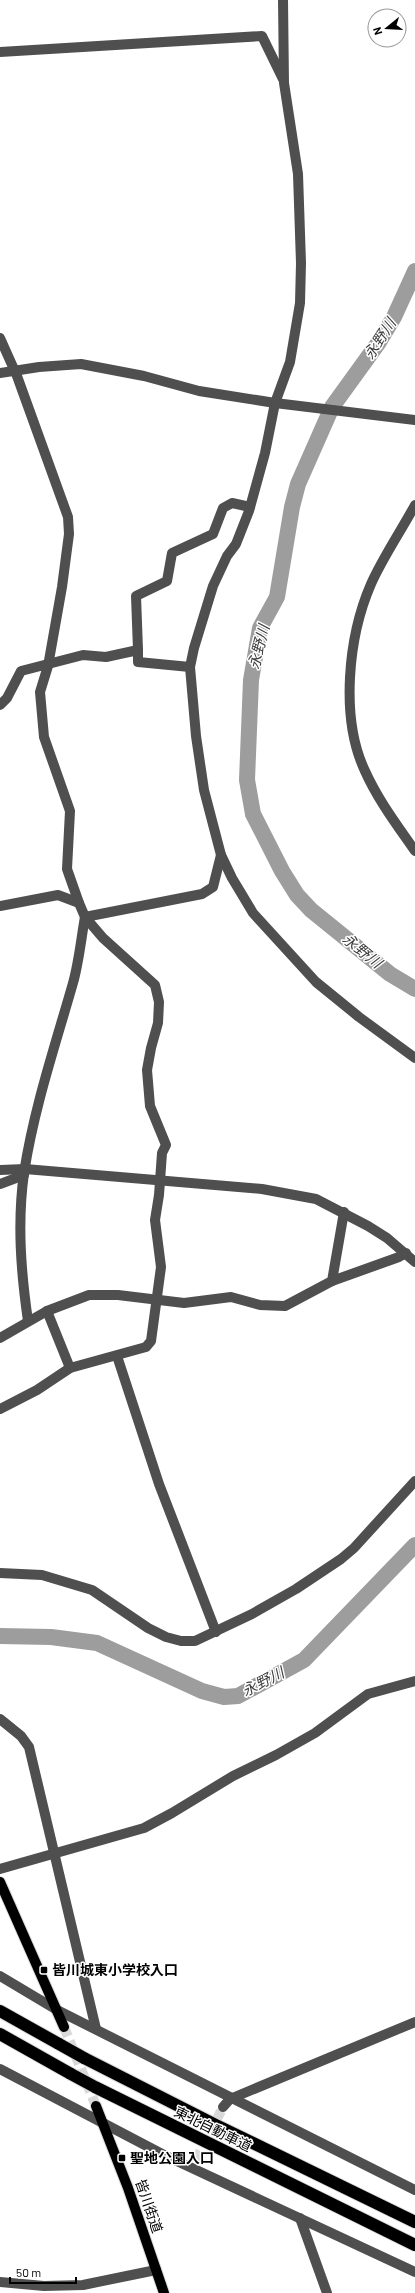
<svg xmlns="http://www.w3.org/2000/svg" width="415" height="2293" font-family="Barlow,'Noto Sans JP',sans-serif">
<rect width="100%" height="100%" fill="#fff"/>
<g fill="none" stroke-linecap="round" stroke-linejoin="round">
<g stroke="#9d9d9d" stroke-width="16">
<path d="M415 271 394 317 379 342 332 407 298 484 292 507 277 597 260 628 251 680 247 780 253 814 282 871 297 895 311 910 390 974 415 989"/>
<path d="M0 1636 51 1637 97 1643 202 1691 224 1697 238 1696 304 1660 415 1545"/>
</g>
<path stroke="#d9d9d9" stroke-width="10" stroke-dasharray="10 5" stroke-linecap="butt" d="M196 2160 223 2107"/>
<path stroke="#d9d9d9" stroke-width="10" stroke-dasharray="10 5" stroke-linecap="butt" d="M64 2027 96 2106"/>
<defs>
<g id="major">
<path d="M0 1882 64 2027"/>
<path d="M96 2106 128 2188 164 2293"/>
</g>
<g id="highway">
<path d="M0 2011 59 2044"/>
<path d="M0 2034 71 2074"/>
<path d="M84 2058 216 2125 415 2222"/>
<path d="M95 2087 415 2245"/>
</g>
</defs>
<use href="#major" stroke="#dbdbdb" stroke-width="12"/>
<use href="#highway" stroke="#dbdbdb" stroke-width="14"/>
<g stroke="#4f4f4f" stroke-width="10">
<path d="M283 0 284 83 298 174 301 263 300 303 290 362 275 403 265 453 249 511 236 544 227 556 213 586 194 648 190 667 196 736 204 790 221 855 232 878 253 913 316 982 359 1017 415 1058"/>
<path d="M0 52 262 36 283 79"/>
<path d="M0 338 17 376 68 517 69 534 62 587 48 666 40 692 44 737 70 811 67 869 79 903 85 917 103 938 155 985 159 1002 158 1023 151 1048 147 1070 150 1106 166 1145 162 1153 159 1195 155 1220 161 1267 151 1341 146 1347 70 1368 37 1390 0 1409"/>
<path d="M0 373 39 367 81 364 144 376 199 391 275 403 415 420"/>
<path d="M415 505C401 531 383 557 371 584 348 637 340 718 365 771 378 800 397 825 415 851"/>
<path d="M138 650 136 596 167 581 172 553 213 534 223 508 232 503 250 507"/>
<path d="M0 705 7 698 21 671 83 655 106 657 138 650V662L190 667"/>
<path d="M0 906 58 895 79 903"/>
<path d="M85 917 202 894 213 887 221 855"/>
<path d="M0 1170 25 1169 262 1189 316 1199 368 1226 387 1238 415 1262"/>
<path d="M0 1184 24 1175"/>
<path d="M332 1281 399 1257 406 1253"/>
<path d="M47 1311 70 1368"/>
<path d="M28 1321C21 1272 17 1223 24 1173 34 1108 55 1046 73 983 79 962 81 939 85 917"/>
<path d="M0 1338 47 1311 89 1295H118L184 1303 231 1297 260 1305 285 1306 332 1281 344 1212"/>
<path d="M117 1356 159 1484 216 1632"/>
<path d="M0 1573 42 1575 92 1590 148 1628 166 1637 181 1641H195L252 1614 296 1589 341 1559 354 1548 415 1481"/>
<path d="M0 1719 21 1736 29 1747 96 2029"/>
<path d="M0 1869 144 1828 172 1813 233 1776 276 1755 315 1733 368 1694 415 1681"/>
<path d="M0 1976 57 2010 415 2190"/>
<path d="M0 2069 164 2155 415 2272"/>
<path d="M223 2107 230 2099 415 2022"/>
<path d="M300 2218 327 2293"/>
<path d="M0 2282 44 2286 83 2285 156 2270"/>
</g>
<use href="#major" stroke="#000" stroke-width="10"/>
<use href="#highway" stroke="#000" stroke-width="12"/>
<defs>
<g id="highway-bridge">
<path d="M59 2044 84 2058"/>
<path d="M71 2074 95 2087"/>
</g>
</defs>
<use href="#highway-bridge" stroke="#dbdbdb" stroke-width="14" stroke-linecap="butt"/>
<use href="#highway-bridge" stroke="#000" stroke-width="12"/>
</g>
<g fill="#000" stroke="#fff" stroke-width="1.5">
<rect x="40" y="1966" width="8" height="8" rx="2"/>
<rect x="118" y="2154" width="8" height="8" rx="2"/>
</g>
<g text-anchor="middle" stroke-width="3" stroke-linejoin="round" paint-order="stroke">
<g font-size="14" font-weight="bold" fill="#000" stroke="#fff" text-anchor="start">
<text x="52" y="1975">皆川城東小学校入口</text>
<text x="130" y="2163">聖地公園入口</text>
</g>
<g font-size="14" fill="#000" stroke="#fff">
<text transform="translate(213 2129) rotate(26)" y="5">東北自動車道</text>
<text transform="translate(149 2206) rotate(71)" y="5">皆川街道</text>
</g>
<g font-size="15" font-style="italic" fill="#3e3e3e" stroke="#fff">
<text transform="translate(380 339) rotate(-57)" y="5">永野川</text>
<text transform="translate(259 647) rotate(-76)" y="5">永野川</text>
<text transform="translate(362 951) rotate(39)" y="5">永野川</text>
<text transform="translate(263 1682) rotate(-27)" y="5">永野川</text>
</g>
</g>
<g transform="translate(387 28) rotate(252)"><circle r="19" fill="#ffffff" stroke="#999999"/>
<path d="M0-3L7 15L0 10L-7 15Z" fill="#000000"/>
<text y="-6" font-size="11" font-weight="bold" text-anchor="middle" fill="#000000">N</text>
</g>
<path d="M10 2277v6h66v-6" fill="none" stroke="#000000" stroke-width="2"/>
<text x="16" y="2277" font-size="12" fill="#000000" stroke="#ffffff" stroke-width="3" paint-order="stroke">50 m</text>
</svg>
